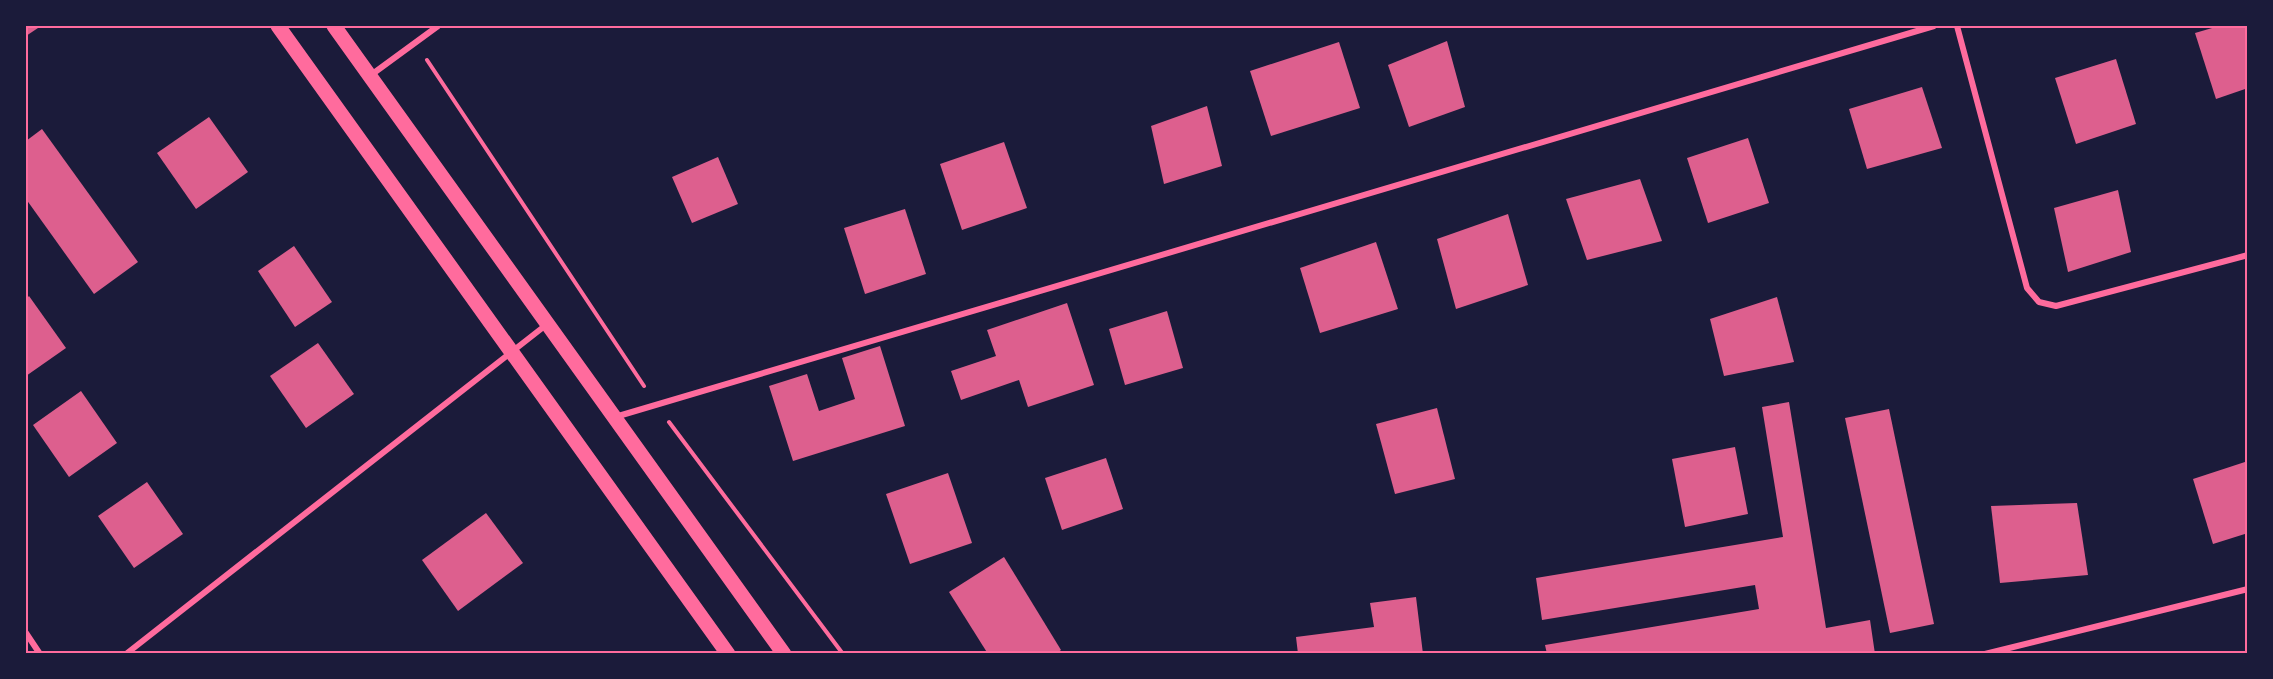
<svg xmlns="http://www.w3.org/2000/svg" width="2273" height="679" font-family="'IBM Plex Sans',sans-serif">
<rect width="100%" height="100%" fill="#1b1b3a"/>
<g fill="#dd5f8e">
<path d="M26 26H41L26 36Z"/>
<path d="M2219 26H2248V88L2216 99 2195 33Z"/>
<path d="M1447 41 1465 107 1409 127 1388 65Z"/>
<path d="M1339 42 1360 108 1271 136 1250 71Z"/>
<path d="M2116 59 2136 124 2076 144 2055 78Z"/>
<path d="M1922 87 1942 148 1867 169 1849 109Z"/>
<path d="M1207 106 1222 166 1164 184 1151 126Z"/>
<path d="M209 117 248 172 196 209 157 153Z"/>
<path d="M42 129 138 262 94 294 26 199V141Z"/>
<path d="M1748 138 1769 203 1708 223 1687 158Z"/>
<path d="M1004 142 1027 208 962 230 940 164Z"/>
<path d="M718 157 738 204 692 223 672 177Z"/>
<path d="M1640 179 1662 241 1587 260 1566 199Z"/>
<path d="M2118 190 2131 252 2068 272 2054 208Z"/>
<path d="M905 209 926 274 865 294 844 228Z"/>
<path d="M1508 214 1528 285 1456 309 1437 239Z"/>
<path d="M1376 242 1398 309 1320 333 1300 268Z"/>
<path d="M294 246 332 302 295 327 258 271Z"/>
<path d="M29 296 66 348 26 376V299Z"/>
<path d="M1777 297 1794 362 1724 376 1710 319Z"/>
<path d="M1067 303 1094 385 1028 407 1019 380 961 400 951 371 996 356 987 330Z"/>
<path d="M1167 311 1183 368 1125 385 1109 329Z"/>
<path d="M318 343 354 394 306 428 270 376Z"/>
<path d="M880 346 905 426 793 461 769 386 807 374 819 411 855 399 842 358Z"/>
<path d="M81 391 117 443 69 477 33 425Z"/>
<path d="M1789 402 1826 628 1870 620 1875 654H1547L1545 645 1759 609 1755 585 1542 620 1536 578 1783 537 1762 407Z"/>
<path d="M1437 408 1455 479 1395 494 1376 424Z"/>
<path d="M1889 409 1934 624 1890 633 1845 418Z"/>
<path d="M1735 447 1748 514 1685 527 1672 459Z"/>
<path d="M1106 458 1123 509 1062 530 1045 478Z"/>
<path d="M2248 461V533L2213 544 2193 479Z"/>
<path d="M948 473 972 543 910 564 886 494Z"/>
<path d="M147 482 183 534 134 568 98 516Z"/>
<path d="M2077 503 2088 575 2000 583 1991 506Z"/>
<path d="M486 513 523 563 458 611 422 560Z"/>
<path d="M1004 557 1061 650 1056 654H988L949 592Z"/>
<path d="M1416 597 1423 654H1298L1296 637 1374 627 1370 603Z"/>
</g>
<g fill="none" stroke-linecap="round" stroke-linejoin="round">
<g stroke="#ff6b9d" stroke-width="4">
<path d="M427 60 644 386"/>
<path d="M669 422 843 654"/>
</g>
<g stroke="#ff6b9d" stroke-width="6">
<path d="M1957 26 2027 288 2039 302 2056 306 2248 255"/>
<path d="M371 75 438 26"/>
<path d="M615 417 1934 26"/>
<path d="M26 633 40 654"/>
<path d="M126 654 546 325"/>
<path d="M1985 654 2248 589"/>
</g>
<g stroke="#ff6b9d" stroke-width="15">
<path d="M278 26 728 654"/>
<path d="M334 26 784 654"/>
</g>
</g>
<rect width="2273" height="679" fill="none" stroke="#1b1b3a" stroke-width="54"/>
<rect x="27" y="27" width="2219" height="625" fill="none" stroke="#ff6b9d" stroke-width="2"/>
</svg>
